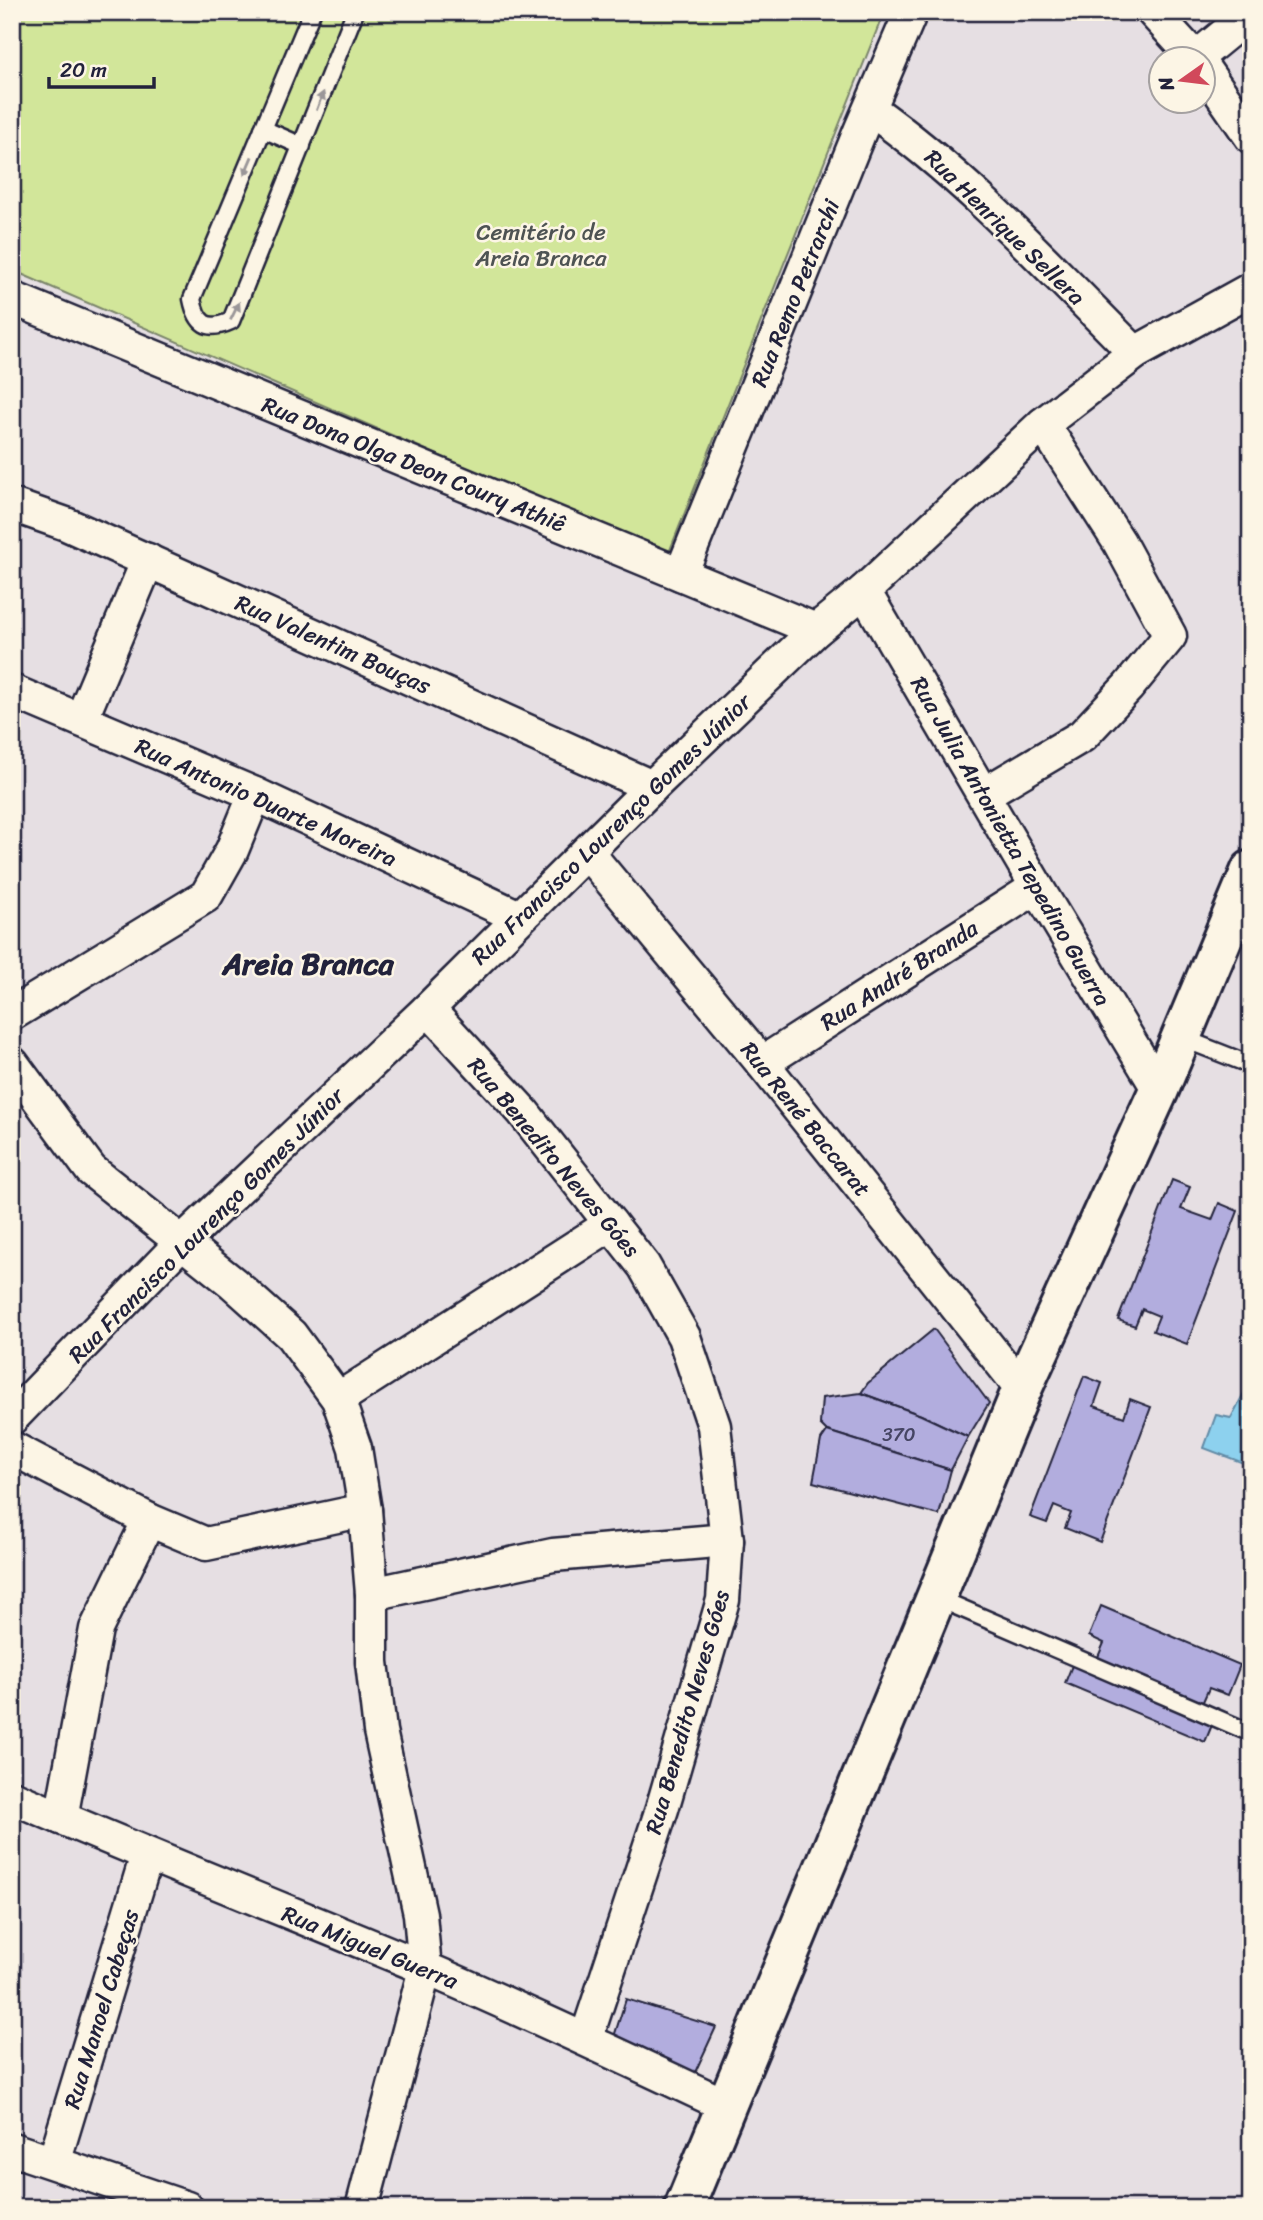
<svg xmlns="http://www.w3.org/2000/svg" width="1263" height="2220" font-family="Sriracha,sans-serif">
<rect width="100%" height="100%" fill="#e6dfe3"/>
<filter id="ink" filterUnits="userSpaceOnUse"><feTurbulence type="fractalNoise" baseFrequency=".0143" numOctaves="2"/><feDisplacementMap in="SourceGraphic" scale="14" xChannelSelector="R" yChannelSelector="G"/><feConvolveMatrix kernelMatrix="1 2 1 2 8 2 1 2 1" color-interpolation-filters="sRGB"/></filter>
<g filter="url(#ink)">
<path fill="#d2e69a" stroke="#7a846a" stroke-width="2" d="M12 12H884L668 555 12 270Z"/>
<path fill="#8dd1ee" stroke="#628ba6" stroke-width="2" d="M1245 1391 1251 1393V1453L1246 1464 1204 1448 1216 1415 1231 1418Z"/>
<g fill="#b2adde" stroke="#22223b" stroke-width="2">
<path d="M1172 1180 1190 1187 1181 1209 1212 1220 1219 1203 1238 1211 1187 1344 1153 1331 1159 1316 1142 1309 1135 1326 1118 1320Z"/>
<path d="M934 1329 989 1403 968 1437 921 1415 861 1393 868 1383Z"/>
<path d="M1084 1376 1102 1383 1094 1406 1124 1417 1130 1399 1151 1407 1100 1542 1065 1528 1071 1513 1054 1506 1047 1523 1030 1517Z"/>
<path d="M861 1393 921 1415 968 1437 951 1470 827 1431 820 1424 822 1398Z"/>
<path d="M827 1431 951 1470 939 1515 813 1482 821 1440Z"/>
<path d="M1101 1606 1240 1665 1228 1695 1209 1688 1201 1706 1217 1713 1205 1742 1065 1683 1073 1663 1092 1671 1104 1643 1089 1636Z"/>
<path d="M626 1999 716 2027 692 2079 612 2043Z"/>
</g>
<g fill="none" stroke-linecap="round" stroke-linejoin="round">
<defs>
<g id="lane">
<path d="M312 12 192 299C197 324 207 332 231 321L355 12"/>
<path d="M263 129 302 146"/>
<path d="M1182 1038 1251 1065"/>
<path d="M935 1597 1251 1733"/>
</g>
<g id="street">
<path d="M1153 12 1197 60"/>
<path d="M1196 58 1251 13"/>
<path d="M1204 69 1251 137"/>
<path d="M870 109C968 178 1050 268 1135 353"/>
<path d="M12 298 816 630"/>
<path d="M12 505 66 524 652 787"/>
<path d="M681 574 860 131 911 12"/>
<path d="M864 591 1037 887 1159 1090"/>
<path d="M12 691 255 794 519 917"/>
<path d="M81 720 148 560"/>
<path d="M984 794 1082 736 1128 687 1170 636 1119 542 1043 424"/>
<path d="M587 852 762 1063 1022 1389"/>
<path d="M428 1009 523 1112 644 1266 684 1337 714 1426 727 1540 723 1600 662 1809 586 2039"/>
<path d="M12 1014 206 896 232 850 255 794"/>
<path d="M12 1063 91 1170 233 1283 291 1335 338 1399 355 1448 365 1510 372 1594V1662L380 1731 420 1914 425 1969 362 2208"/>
<path d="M762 1063 1037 887"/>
<path d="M338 1399 611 1224"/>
<path d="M12 1418 182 1242 428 1009 652 787 816 630 864 591 1043 424 1135 353 1251 289"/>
<path d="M12 1448 149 1520 206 1544 365 1510"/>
<path d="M372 1594 553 1555 727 1540"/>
<path d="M12 1797C149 1856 287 1911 425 1968 526 2011 625 2058 725 2105"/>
<path d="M61 1818 96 1629 149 1520"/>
<path d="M12 2149 187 2208"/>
<path d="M54 2162 147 1855"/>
</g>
<path id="secondary" d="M684 2208 1022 1389 1159 1090 1251 870"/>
</defs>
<use href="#lane" stroke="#22223b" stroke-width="21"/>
<use href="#street" stroke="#22223b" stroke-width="37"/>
<use href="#secondary" stroke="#22223b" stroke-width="44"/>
<use href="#lane" stroke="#fcf5e5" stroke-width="16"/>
<use href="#street" stroke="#fcf5e5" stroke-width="32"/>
<use href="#secondary" stroke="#fcf5e5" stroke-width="38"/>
</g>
<defs><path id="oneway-solid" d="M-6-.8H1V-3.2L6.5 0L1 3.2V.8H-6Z" transform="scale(1.75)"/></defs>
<g fill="#9a9698">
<use href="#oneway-solid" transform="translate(320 101) rotate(-69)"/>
<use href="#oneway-solid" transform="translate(248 166) rotate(113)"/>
<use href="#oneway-solid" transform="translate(235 311) rotate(-64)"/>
</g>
</g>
<g text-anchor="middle" stroke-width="5" stroke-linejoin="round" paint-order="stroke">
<g font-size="19" fill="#464564">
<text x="899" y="1441">370</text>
</g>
<g font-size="23" fill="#22223b" stroke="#fcf5e5">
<text transform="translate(1005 227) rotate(44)" y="8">Rua Henrique Sellera</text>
<text transform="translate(795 293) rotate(-68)" y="8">Rua Remo Petrarchi</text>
<text transform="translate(414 464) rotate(22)" y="8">Rua Dona Olga Deon Coury Athiê</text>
<text transform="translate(333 644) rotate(24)" y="8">Rua Valentim Bouças</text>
<text transform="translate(266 802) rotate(24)" y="8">Rua Antonio Duarte Moreira</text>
<text transform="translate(611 829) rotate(-44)" y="8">Rua Francisco Lourenço Gomes Júnior</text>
<text transform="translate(1011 841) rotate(60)" y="8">Rua Julia Antonietta Tepedino Guerra</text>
<text transform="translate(899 975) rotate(-33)" y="8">Rua André Branda</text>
<text transform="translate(806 1119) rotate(51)" y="8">Rua René Baccarat</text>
<text transform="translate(554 1157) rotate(50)" y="8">Rua Benedito Neves Góes</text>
<text transform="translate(206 1225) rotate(-45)" y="8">Rua Francisco Lourenço Gomes Júnior</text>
<text transform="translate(687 1712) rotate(-74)" y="8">Rua Benedito Neves Góes</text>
<text transform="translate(370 1947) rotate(22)" y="8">Rua Miguel Guerra</text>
<text transform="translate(101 2009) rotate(-73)" y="8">Rua Manoel Cabeças</text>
</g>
<g font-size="23" fill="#4e5353" stroke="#fcf5e5">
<text x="541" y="240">Cemitério de<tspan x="541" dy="26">Areia Branca</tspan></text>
</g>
<g font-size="30" font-weight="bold" fill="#22223b" stroke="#fcf5e5">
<text x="308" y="974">Areia Branca</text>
</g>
</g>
<rect width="1263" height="2220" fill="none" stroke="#fcf5e5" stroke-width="42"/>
<rect x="21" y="21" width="1221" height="2178" fill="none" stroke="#22223b" stroke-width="2.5" filter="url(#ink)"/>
<g transform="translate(1182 80) rotate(256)"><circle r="33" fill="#fcf5e5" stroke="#a5a1a1" stroke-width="2"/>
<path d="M0-5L12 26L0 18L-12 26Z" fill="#d1495b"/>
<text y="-10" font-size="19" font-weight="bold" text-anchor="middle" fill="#22223b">N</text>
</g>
<path d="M49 77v10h105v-10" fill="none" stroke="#22223b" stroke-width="3.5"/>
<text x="60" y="77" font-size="21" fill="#22223b" stroke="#fcf5e5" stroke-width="5" paint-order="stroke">20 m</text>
</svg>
